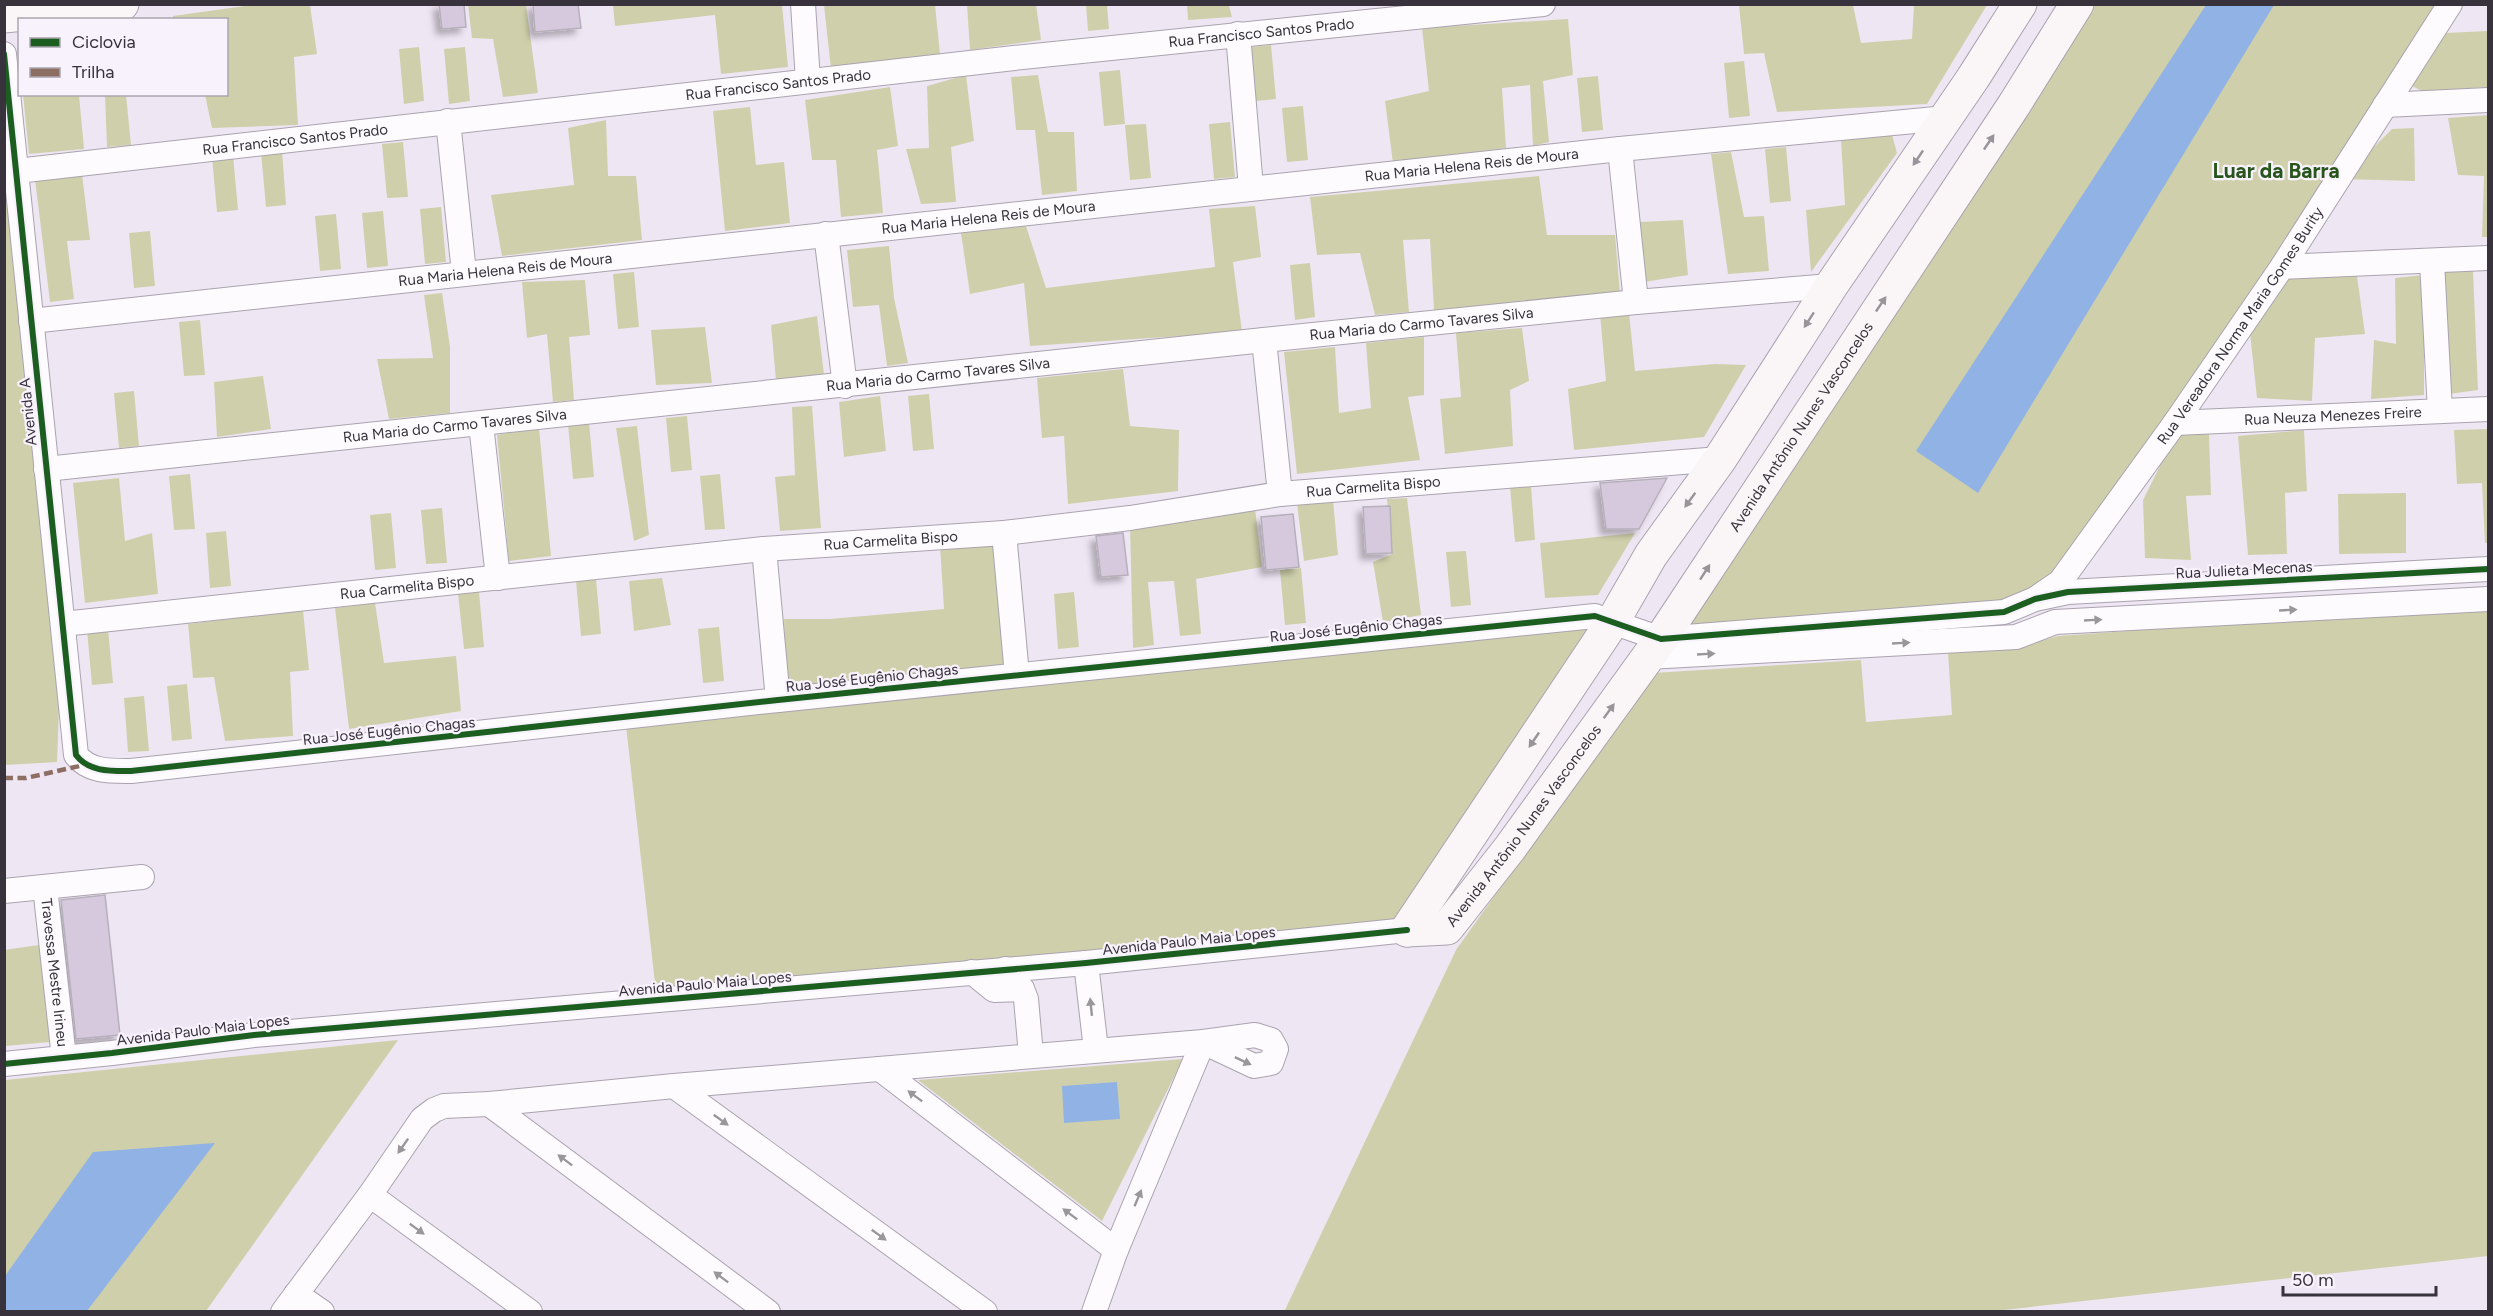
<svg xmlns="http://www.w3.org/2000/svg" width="2493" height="1316" font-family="Figtree,sans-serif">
<defs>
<filter id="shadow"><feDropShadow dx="-5.5" dy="5.5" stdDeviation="3" flood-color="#0004"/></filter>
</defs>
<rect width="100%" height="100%" fill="#efe6f4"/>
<g fill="#cfd0ab">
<path d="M260 4 310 5 317 54 294 57 298 125 212 128 205 95 226 94V20L173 19V16Z"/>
<path d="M468 5H526L538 93 503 97 493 39 472 38Z"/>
<path d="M613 5H782L788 67 721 74 715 15 615 26Z"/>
<path d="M824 5H935L940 54 831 69Z"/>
<path d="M967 5H1036L1041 40 970 50Z"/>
<path d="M1086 5H1107L1109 29 1088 31Z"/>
<path d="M1187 5H1229L1232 17 1188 20Z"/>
<path d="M1739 5H1853L1861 43 1912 39 1914 5H1987L1927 104 1777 112 1764 53 1744 54Z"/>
<path d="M2073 5H2450L2282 267 2035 599 1661 639Z"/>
<path d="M1568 19 1573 75 1543 81 1549 142 1533 146 1530 85 1502 88 1506 148 1393 163 1385 101 1429 91 1422 28Z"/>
<path d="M2488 31V87L2422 91 2410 85 2446 33Z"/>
<path d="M1271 45 1276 99 1256 101 1251 47Z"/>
<path d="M419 47 424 101 404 104 399 49Z"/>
<path d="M465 47 470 101 449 104 444 49Z"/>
<path d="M1744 61 1750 116 1729 118 1724 63Z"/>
<path d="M4 63 59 708 57 762 5 765Z"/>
<path d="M1120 70 1125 124 1104 126 1099 72Z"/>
<path d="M966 75 974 141 951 147 956 202 921 204 906 149 929 148 927 86Z"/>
<path d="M1038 75 1048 132H1074L1077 191 1042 195 1035 130H1016L1011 77Z"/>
<path d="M1598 76 1603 130 1582 132 1577 78Z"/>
<path d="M890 87 898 146 877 150 883 213 841 217 836 160H812L805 100Z"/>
<path d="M23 95H79L84 149 29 154Z"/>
<path d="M105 95H126L131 145 107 147Z"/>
<path d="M1303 106 1308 160 1287 162 1282 108Z"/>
<path d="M750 107 756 165 784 162 790 223 725 231 713 111Z"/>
<path d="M2488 115V237H2482L2484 176 2458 175 2448 118Z"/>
<path d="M606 120 608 176H636L642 240 502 256 491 195 574 185 568 128Z"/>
<path d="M1230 122 1235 177 1214 179 1209 124Z"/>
<path d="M1146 124 1151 178 1130 180 1125 125Z"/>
<path d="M2414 128 2415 181 2342 179 2392 129Z"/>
<path d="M1892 135 1897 153 1811 272 1806 210 1845 205 1841 140Z"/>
<path d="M403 142 408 197 387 198 382 144Z"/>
<path d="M1786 147 1791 201 1770 203 1765 149Z"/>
<path d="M282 150 286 205 266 207 261 152Z"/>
<path d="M1731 152 1744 217 1764 216 1769 271 1728 274 1711 154Z"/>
<path d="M233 155 238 210 217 212 212 157Z"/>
<path d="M82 174 90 240 67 241 74 299 50 302 35 179Z"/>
<path d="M1539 176 1547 235H1615L1620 293 1434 310 1430 239 1403 240 1409 312 1375 315 1360 253 1317 255 1310 197Z"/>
<path d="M1255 206 1261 257 1233 262 1242 332 1030 346 1024 283 970 294 961 233 1026 226 1046 288 1215 267 1209 209Z"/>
<path d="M441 207 446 262 425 264 420 209Z"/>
<path d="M383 211 388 266 367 268 362 213Z"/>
<path d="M336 214 341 269 320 271 315 216Z"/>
<path d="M1683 220 1688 275 1644 282 1640 222Z"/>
<path d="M150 231 155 286 134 288 129 233Z"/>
<path d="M889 246 894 298 908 363 887 366 879 305 853 307 847 250Z"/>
<path d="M1310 263 1315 317 1295 320 1290 265Z"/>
<path d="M2473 271 2478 390 2449 394 2443 272Z"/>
<path d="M634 272 639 327 618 329 613 274Z"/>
<path d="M2424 275V395L2371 399 2374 340 2396 344 2395 278Z"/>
<path d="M2357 276 2365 334 2315 338 2312 401 2257 398 2250 333 2284 278Z"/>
<path d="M585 280 590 335 569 337 574 400 553 402 547 334 527 338 522 282Z"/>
<path d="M442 293 450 347V413L389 419 377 359 433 358 424 295Z"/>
<path d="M1629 313 1635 371 1715 364 1746 365 1704 437 1574 450 1568 389 1606 381 1600 314Z"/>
<path d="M817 316 824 375 776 380 771 325Z"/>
<path d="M200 320 205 375 184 376 179 322Z"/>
<path d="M705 327 712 383 656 385 651 330Z"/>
<path d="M1522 328 1529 381 1510 390 1513 446 1445 454 1440 399 1461 397 1456 333Z"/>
<path d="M1424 337V395L1408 397 1420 460 1297 474 1284 352 1335 347 1339 413 1371 408 1366 343Z"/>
<path d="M1123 369 1130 426 1179 430 1178 491 1068 504 1064 436 1042 438 1037 378Z"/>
<path d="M263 376 271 429 217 437 214 382Z"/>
<path d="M134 391 139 446 119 448 114 393Z"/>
<path d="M929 394 934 449 913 451 908 396Z"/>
<path d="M880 396 886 451 844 457 839 402Z"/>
<path d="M812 406 821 528 780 531 775 477 795 475 792 407Z"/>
<path d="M687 416 692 470 671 472 666 418Z"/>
<path d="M589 422 594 477 573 479 568 424Z"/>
<path d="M637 426 649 535 634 541 616 428Z"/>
<path d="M539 428 551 556 509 561 497 435Z"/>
<path d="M2488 429V543H2485L2482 483 2457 484 2454 430Z"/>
<path d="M2304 430 2307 491 2285 493 2287 554 2248 555 2238 436Z"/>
<path d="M2176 434H2209L2211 495 2186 496 2191 560 2145 558 2143 500Z"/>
<path d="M190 474 195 529 174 530 169 476Z"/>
<path d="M720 474 725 529 705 530 700 476Z"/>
<path d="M119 478 125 541 152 533 158 594 85 603 73 483Z"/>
<path d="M1531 486 1535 540 1515 542 1510 487Z"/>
<path d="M2406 493V553L2339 554 2338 494Z"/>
<path d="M1407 498 1421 615 1383 622 1373 562 1392 554 1387 499Z"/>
<path d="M1333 500 1338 555 1304 561 1297 503Z"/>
<path d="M442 508 447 563 426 564 421 510Z"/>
<path d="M1255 508 1262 567 1196 579 1201 634 1180 636 1174 581 1148 582 1154 645 1133 648 1130 525Z"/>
<path d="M391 513 396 568 375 570 370 515Z"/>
<path d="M226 531 231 586 210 588 206 533Z"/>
<path d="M1004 533 1017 675 1613 621 1407 930 657 1001 625 717 1000 676 786 687 784 619H830L944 609 940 546Z"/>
<path d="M1635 533 1598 595 1545 598 1540 543Z"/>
<path d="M1466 551 1471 605 1451 607 1446 552Z"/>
<path d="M1301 568 1306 623 1285 625 1280 570Z"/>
<path d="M662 578 671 625 634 631 629 581Z"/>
<path d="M596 579 601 634 581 636 576 581Z"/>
<path d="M479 592 484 647 464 649 458 594Z"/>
<path d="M1074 592 1079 647 1058 649 1054 594Z"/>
<path d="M375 603 384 663 456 656 461 711 349 729 335 608Z"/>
<path d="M2488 605V1256L1986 1312H1284L1456 950 1653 673 1861 660 1866 722 1952 715 1948 653 2018 647 2058 636Z"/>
<path d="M303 610 309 670 290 672 293 736 225 741 214 677 193 678 188 624Z"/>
<path d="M719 627 724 681 703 683 698 629Z"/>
<path d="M108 629 113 683 92 685 87 630Z"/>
<path d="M187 684 192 739 172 741 167 686Z"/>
<path d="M144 696 149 751 128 752 124 698Z"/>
<path d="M39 945 50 1042 5 1046 4 950Z"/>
<path d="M398 1040 206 1311 5 1312V1080Z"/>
<path d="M1183 1059 1102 1221 918 1080Z"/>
</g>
<g fill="#91b2e5">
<path d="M2206 5H2274L1978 493 1916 451Z"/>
<path d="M1117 1082 1120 1119 1064 1123 1062 1086Z"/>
<path d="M215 1143 87 1311H5V1276L93 1152Z"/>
</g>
<g fill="#d6c9dd" stroke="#b6b0bb" stroke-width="1.5" filter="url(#shadow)">
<path d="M439 4H464L466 27 442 29Z"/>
<path d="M533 4H578L581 28 535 32Z"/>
<path d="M1667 478 1639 529H1606L1600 483Z"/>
<path d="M1390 506 1392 553 1366 554 1363 507Z"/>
<path d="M1293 514 1299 567 1266 570 1261 517Z"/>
<path d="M1123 533 1128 575 1101 577 1096 536Z"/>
<path d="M105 895 120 1035 76 1039 61 900Z"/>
</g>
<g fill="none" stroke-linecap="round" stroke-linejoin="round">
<defs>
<g id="street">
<path d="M803 4 808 81"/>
<path d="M1238 34 1251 188"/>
<path d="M4 54 76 755C89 772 110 771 131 771L778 700 1575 618 1595 616 1661 639 2004 612 2035 599 2068 592 2488 569"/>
<path d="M2385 105 2488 100"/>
<path d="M448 121 464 273"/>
<path d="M1620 149 1636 302"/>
<path id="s1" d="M17 171 1014 58 1543 4"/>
<path d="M826 234 845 386"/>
<path d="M2432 262 2440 411"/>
<path d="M2282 267 2488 258"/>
<path id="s2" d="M31 321 1620 149 1946 118"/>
<path d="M1264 340 1280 494"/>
<path id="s3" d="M2175 423 2488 409"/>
<path d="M481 424 498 578"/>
<path id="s4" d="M46 469 1264 340 1636 302 1831 286"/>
<path d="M1004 533 1017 675"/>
<path d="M764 549 778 700"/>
<path id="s5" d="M2038 597 2060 582 2175 423 2282 267 2450 4"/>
<path id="s6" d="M63 624 764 549 1004 533 1130 518 1280 494 1720 459"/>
<path d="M1648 657 2016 637 2055 622 2488 599"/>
<path id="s7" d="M45 887 64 1058"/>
<path d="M4 891 142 877"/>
<path d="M1086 963 1096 1050"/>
<path d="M1005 969 1022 989 1026 999 1031 1055"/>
<path d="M972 972 994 990 1022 989"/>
<path d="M4 1064 112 1053 254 1035 1086 963 1407 930"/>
<path d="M880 1069 1116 1250"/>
<path d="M674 1086 985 1312"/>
<path d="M489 1104 768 1312"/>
<path d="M370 1195 530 1312"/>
<path d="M296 1294 322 1312"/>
<path d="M283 1312 370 1195 422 1119 434 1110 444 1106 489 1104 674 1086 1203 1042 1255 1035 1271 1040 1276 1049 1271 1063 1254 1066 1203 1042"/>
<path d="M1094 1312 1116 1250 1203 1042"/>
</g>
<g id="secondary">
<path d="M4 16 122 4"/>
<path id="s8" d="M1407 930 1447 928 1510 848 1661 639 2014 105 2077 4"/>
<path d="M1407 930 1613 621 1651 555 1720 459 1831 286 1973 78 2020 4"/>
</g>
</defs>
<use href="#street" stroke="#aaa3af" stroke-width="26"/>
<use href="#secondary" stroke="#aaa3af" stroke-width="35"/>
<use href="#street" stroke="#fdfbfd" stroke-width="24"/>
<use href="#secondary" stroke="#faf6f7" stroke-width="33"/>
<path stroke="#8d6e63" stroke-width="4.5" stroke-dasharray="9 4.5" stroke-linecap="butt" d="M4 778H26L84 765"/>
<defs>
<g id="cycleway">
<path d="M4 54 76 755C89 772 110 771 131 771L778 700 1575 618 1595 616 1661 639 2004 612 2035 599 2068 592 2488 569"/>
<path d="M4 1064 112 1053 254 1035 1086 963 1407 930"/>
</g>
</defs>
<use href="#cycleway" stroke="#f8f2fc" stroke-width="10"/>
<use href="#cycleway" stroke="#1b5e20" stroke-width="6"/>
</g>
<defs><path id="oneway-solid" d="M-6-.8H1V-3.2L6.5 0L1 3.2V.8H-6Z" transform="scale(1.5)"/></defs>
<g fill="#99949a">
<use href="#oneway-solid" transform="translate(1989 142) rotate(-56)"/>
<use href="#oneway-solid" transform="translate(1918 158) rotate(124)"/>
<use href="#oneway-solid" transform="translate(1881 304) rotate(-56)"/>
<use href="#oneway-solid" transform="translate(1809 320) rotate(123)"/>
<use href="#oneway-solid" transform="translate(1690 500) rotate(126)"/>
<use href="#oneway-solid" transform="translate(1705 572) rotate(-57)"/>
<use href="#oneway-solid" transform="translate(1609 711) rotate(-54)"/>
<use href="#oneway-solid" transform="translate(1534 740) rotate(124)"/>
</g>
<g fill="#9a969c">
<use href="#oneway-solid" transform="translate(2288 610) rotate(-3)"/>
<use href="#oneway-solid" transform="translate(2093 620) rotate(-3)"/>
<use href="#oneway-solid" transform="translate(1901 643) rotate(-3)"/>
<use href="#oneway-solid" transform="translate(1706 654) rotate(-3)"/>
<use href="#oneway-solid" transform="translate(1091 1007) rotate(-96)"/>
<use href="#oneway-solid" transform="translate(1243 1061) rotate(25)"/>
<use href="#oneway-solid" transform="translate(915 1096) rotate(-143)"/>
<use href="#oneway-solid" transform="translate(721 1120) rotate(36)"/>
<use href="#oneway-solid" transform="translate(403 1146) rotate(125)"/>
<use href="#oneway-solid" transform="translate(565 1160) rotate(-143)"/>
<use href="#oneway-solid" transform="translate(1138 1198) rotate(-67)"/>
<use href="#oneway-solid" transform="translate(1070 1214) rotate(-143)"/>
<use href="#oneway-solid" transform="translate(417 1229) rotate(36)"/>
<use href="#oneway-solid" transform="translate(879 1235) rotate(36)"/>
<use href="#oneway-solid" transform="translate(721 1277) rotate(-143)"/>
</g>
<g text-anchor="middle" stroke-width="4.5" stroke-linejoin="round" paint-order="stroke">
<g font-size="15" fill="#38323c" stroke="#f8f2fc">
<text dy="5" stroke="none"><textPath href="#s1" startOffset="1252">Rua Francisco Santos Prado</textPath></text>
<text dy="5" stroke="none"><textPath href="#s1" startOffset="766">Rua Francisco Santos Prado</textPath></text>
<text dy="5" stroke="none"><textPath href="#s1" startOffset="280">Rua Francisco Santos Prado</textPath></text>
<text dy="5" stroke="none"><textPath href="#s2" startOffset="1449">Rua Maria Helena Reis de Moura</textPath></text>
<text dy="5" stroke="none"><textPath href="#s2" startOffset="963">Rua Maria Helena Reis de Moura</textPath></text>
<text dy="5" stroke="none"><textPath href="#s2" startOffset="477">Rua Maria Helena Reis de Moura</textPath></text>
<text dy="5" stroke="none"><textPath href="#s4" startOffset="1383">Rua Maria do Carmo Tavares Silva</textPath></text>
<text dy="5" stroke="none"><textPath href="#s5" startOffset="340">Rua Vereadora Norma Maria Gomes Burity</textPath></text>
<text dy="5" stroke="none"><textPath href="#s4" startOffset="897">Rua Maria do Carmo Tavares Silva</textPath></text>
<text transform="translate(28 412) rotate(-96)" y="5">Avenida A</text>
<text dy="5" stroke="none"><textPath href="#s3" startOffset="158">Rua Neuza Menezes Freire</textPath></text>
<text dy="5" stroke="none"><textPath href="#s8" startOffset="654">Avenida Antônio Nunes Vasconcelos</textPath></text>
<text dy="5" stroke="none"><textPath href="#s4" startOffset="411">Rua Maria do Carmo Tavares Silva</textPath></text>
<text dy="5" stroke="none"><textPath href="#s6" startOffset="1318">Rua Carmelita Bispo</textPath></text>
<text dy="5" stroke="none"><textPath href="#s6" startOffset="832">Rua Carmelita Bispo</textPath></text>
<text transform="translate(2244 570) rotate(-3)" y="5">Rua Julieta Mecenas</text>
<text dy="5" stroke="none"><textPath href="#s6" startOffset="346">Rua Carmelita Bispo</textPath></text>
<text transform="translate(1356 628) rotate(-6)" y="5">Rua José Eugênio Chagas</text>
<text transform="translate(872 678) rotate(-6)" y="5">Rua José Eugênio Chagas</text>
<text transform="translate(389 731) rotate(-6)" y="5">Rua José Eugênio Chagas</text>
<text dy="5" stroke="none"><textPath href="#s8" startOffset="168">Avenida Antônio Nunes Vasconcelos</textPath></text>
<text transform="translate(1189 941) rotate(-6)" y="5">Avenida Paulo Maia Lopes</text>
<text dy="5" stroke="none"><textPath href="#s7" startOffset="86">Travessa Mestre Irineu</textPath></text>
<text transform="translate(705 984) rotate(-5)" y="5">Avenida Paulo Maia Lopes</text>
<text transform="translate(203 1030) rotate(-7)" y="5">Avenida Paulo Maia Lopes</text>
</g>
<g font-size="21" font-weight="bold" fill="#28551b" stroke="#f8f2fc">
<text x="2276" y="178">Luar da Barra</text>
</g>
</g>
<rect width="2493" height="1316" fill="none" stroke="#38323c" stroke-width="12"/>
<rect x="18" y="18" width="210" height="78" fill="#f8f2fc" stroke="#aba5af" stroke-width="1.5"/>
<rect x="30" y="38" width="30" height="9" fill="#1b5e20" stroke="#aba5af" stroke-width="1.5"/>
<text x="72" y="48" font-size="18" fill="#38323c">Ciclovia</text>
<rect x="30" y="68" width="30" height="9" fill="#8d6e63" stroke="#aba5af" stroke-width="1.5"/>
<text x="72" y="78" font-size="18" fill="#38323c">Trilha</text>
<path d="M2283 1286v9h153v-9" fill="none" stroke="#38323c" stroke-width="3"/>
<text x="2292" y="1286" font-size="18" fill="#38323c" stroke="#f8f2fc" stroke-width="4.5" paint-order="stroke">50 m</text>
</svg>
